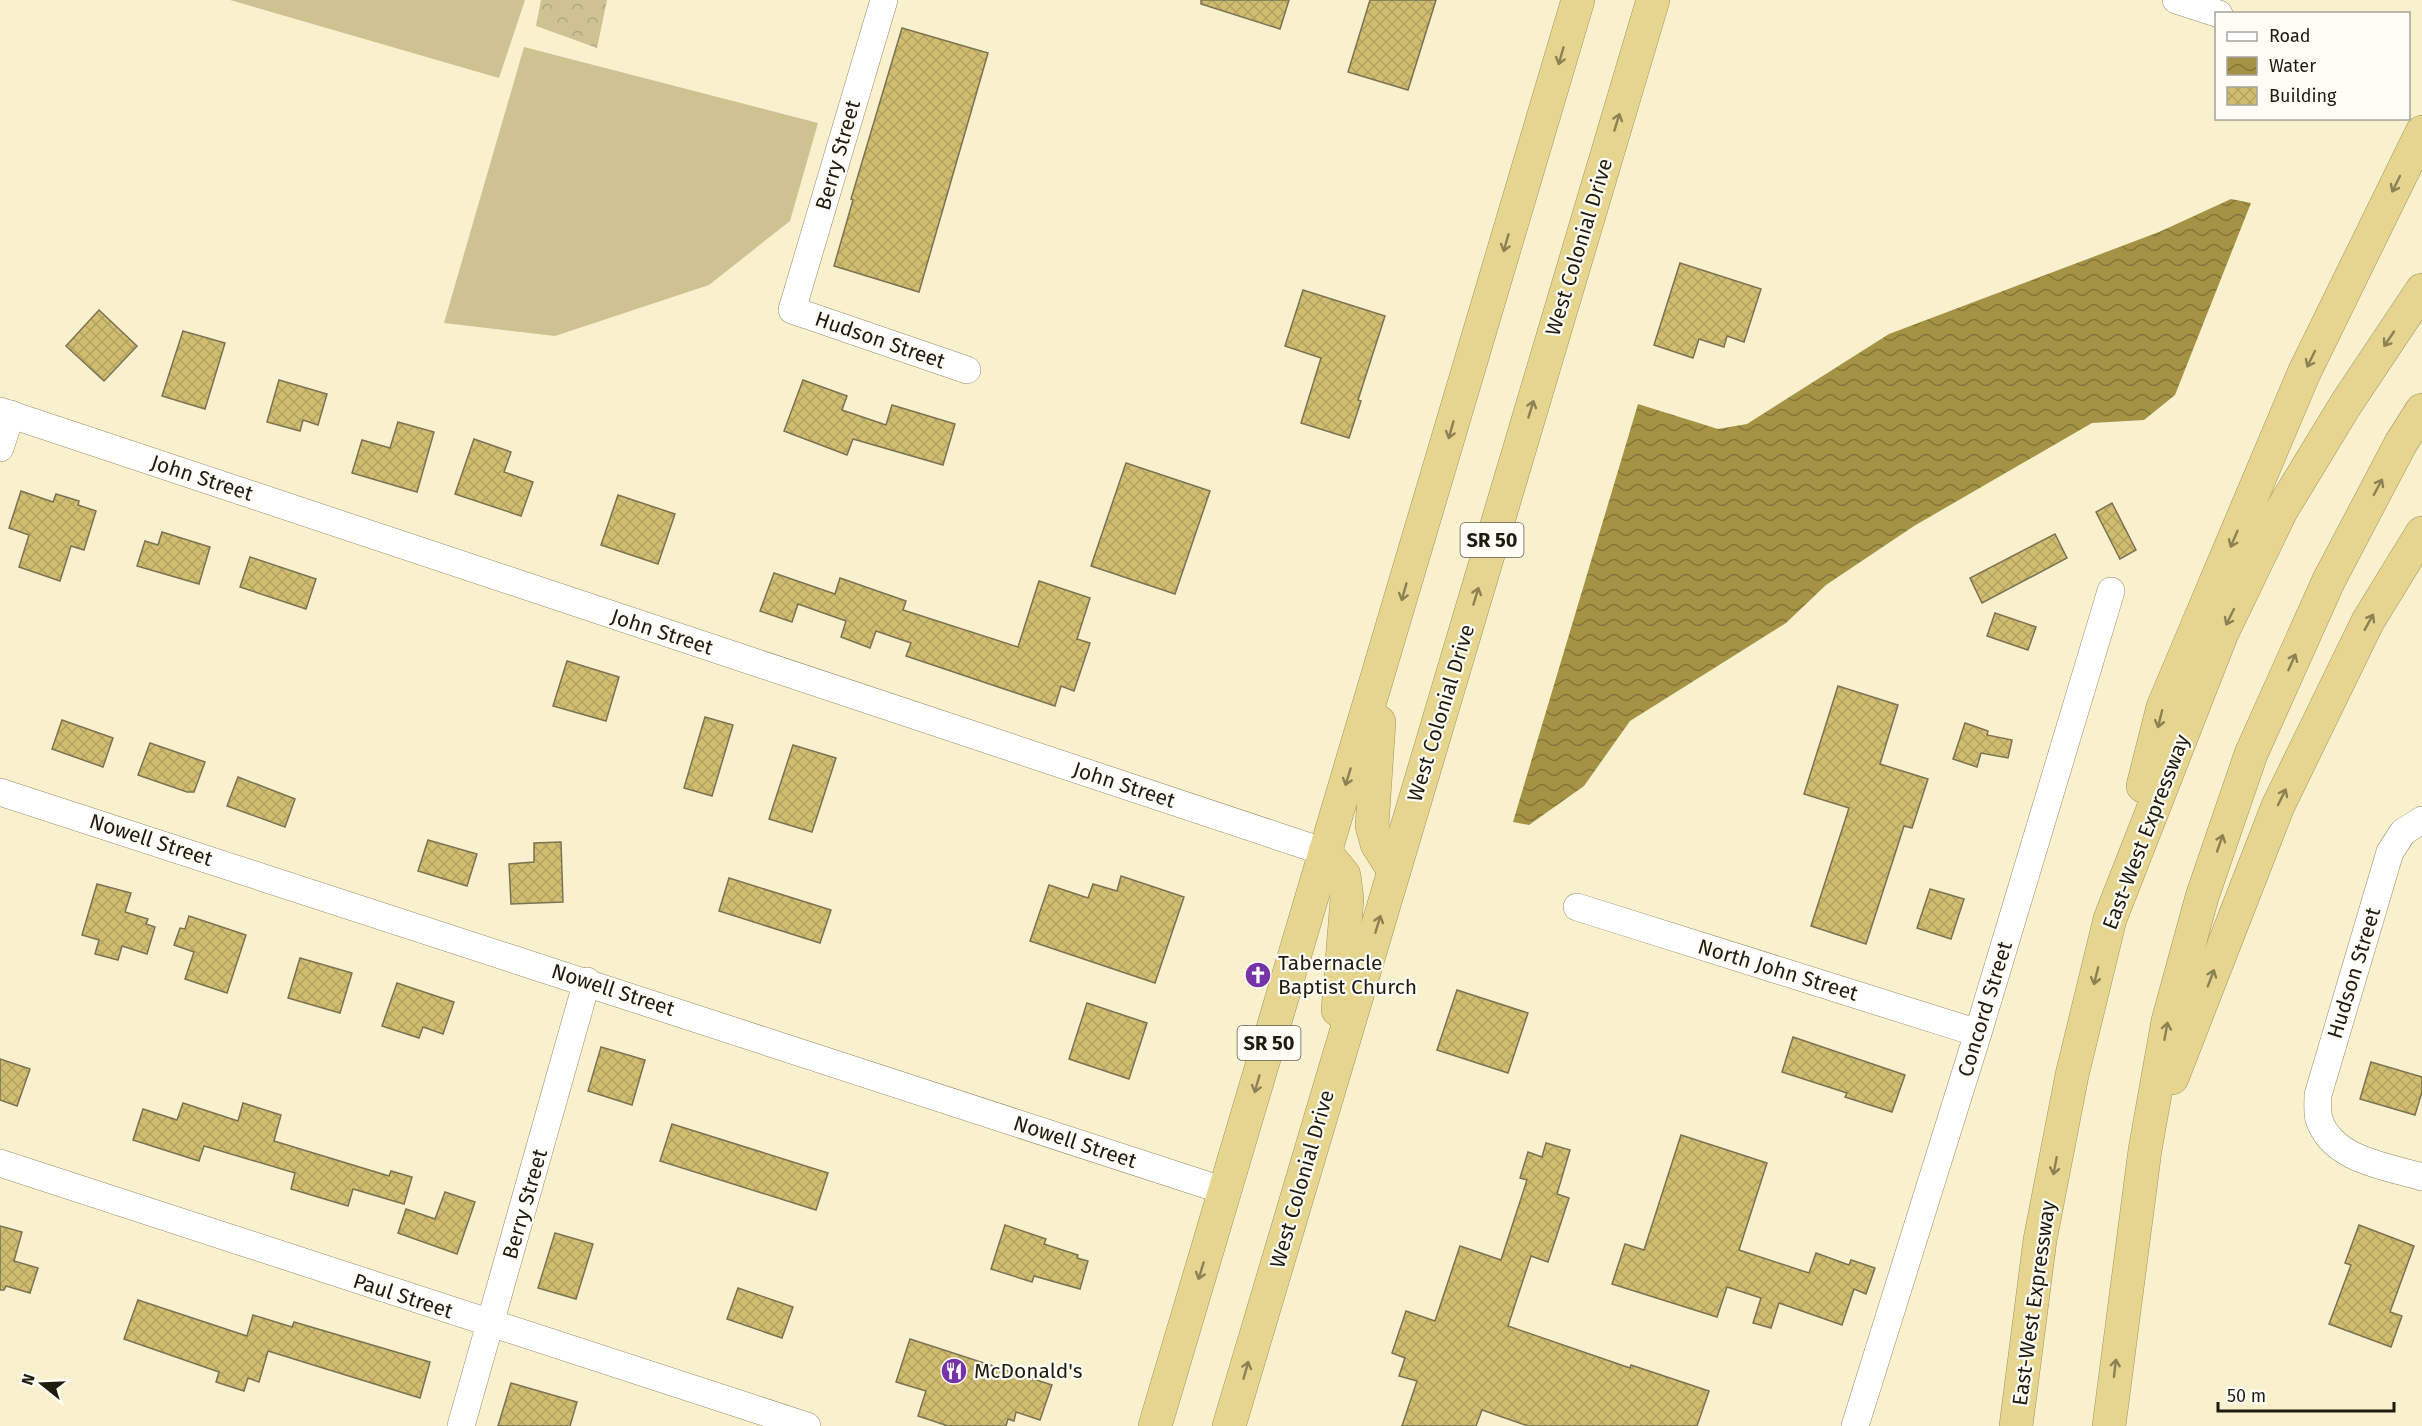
<svg xmlns="http://www.w3.org/2000/svg" width="2422" height="1426" font-family="'Fira Sans',sans-serif">
<defs>
<pattern id="forest-crowns" width="20" height="18" patternUnits="userSpaceOnUse" patternTransform="scale(1.5)"><rect width="20" height="18" fill="#cec292"/><path d="M2 6a3 3 0 1 1 6 0M12 15a3 3 0 1 1 6 0" fill="none" stroke="#b0a67d"/></pattern>
<pattern id="water-waves" width="16" height="10" patternUnits="userSpaceOnUse" patternTransform="scale(1.5)"><rect width="16" height="10" fill="#a49245"/><path d="M0 5q4-4 8 0t8 0" fill="none" stroke="#857638"/></pattern>
<pattern id="building-cross-hatch" width="8" height="8" patternUnits="userSpaceOnUse" patternTransform="scale(1.5)"><rect width="8" height="8" fill="#d0bd70"/><path d="M0 0l8 8M0 8l8-8" fill="none" stroke="#b2a260"/></pattern>
</defs>
<rect width="100%" height="100%" fill="#f9f0cd"/>
<g fill="#cec292">
<path d="M230 0H525L499 78Z"/>
<path d="M524 47 818 123 790 221 709 285 555 336 444 323Z"/>
</g>
<path fill="url(#forest-crowns)" d="M541 0H607L597 48 536 26Z"/>
<path fill="url(#water-waves)" d="M2231 199 2251 203 2175 395 2144 420 2092 423 1914 526 1826 585 1786 623 1630 721 1584 786 1529 825 1513 822 1638 404 1718 429 1747 424 1889 334 2159 232Z"/>
<g fill="url(#building-cross-hatch)" stroke="#7a7353" stroke-width="1.5">
<path d="M1201 0H1289L1280 29 1201 4Z"/>
<path d="M1370 0H1436L1408 90 1348 72Z"/>
<path d="M902 28 988 53 919 292 834 266 853 200 851 199Z"/>
<path d="M1680 263 1761 289 1744 342 1727 336 1724 347 1699 339 1693 358 1654 345Z"/>
<path d="M1303 290 1385 316 1358 400 1361 401 1349 438 1301 423 1321 358 1285 346Z"/>
<path d="M99 310 137 346 104 381 66 346Z"/>
<path d="M183 331 225 343 205 409 162 396Z"/>
<path d="M279 380 327 394 318 425 303 420 300 431 267 422Z"/>
<path d="M803 380 847 396 842 410 886 425 892 405 955 424 943 465 853 439 847 455 784 431Z"/>
<path d="M398 422 434 432 417 492 352 473 362 440 390 448Z"/>
<path d="M474 439 511 452 504 472 533 482 521 516 455 494Z"/>
<path d="M1126 463 1210 491 1175 594 1091 566Z"/>
<path d="M21 491 53 502 56 494 79 501 78 505 96 511 84 550 71 546 60 581 19 567 29 535 9 528Z"/>
<path d="M618 495 675 514 658 564 601 545Z"/>
<path d="M2112 503 2136 550 2120 559 2096 512Z"/>
<path d="M162 532 210 547 199 584 137 566 145 541 158 545Z"/>
<path d="M2055 534 2067 558 1982 603 1970 578Z"/>
<path d="M250 557 316 579 306 609 240 587Z"/>
<path d="M774 573 835 594 840 578 906 601 903 610 1018 647 1039 581 1090 598 1077 639 1090 643 1074 691 1061 686 1055 706 906 656 911 643 876 631 870 648 841 637 846 621 798 604 792 622 760 611Z"/>
<path d="M1995 613 2036 627 2028 650 1987 636Z"/>
<path d="M567 661 619 677 606 721 553 706Z"/>
<path d="M1838 686 1898 705 1880 764 1928 779 1912 828 1904 826 1866 944 1811 926 1849 808 1804 794Z"/>
<path d="M705 717 733 725 712 796 684 788Z"/>
<path d="M62 720 113 738 103 767 52 749Z"/>
<path d="M1965 723 1988 731 1987 735 2012 740 2008 758 1981 753 1977 767 1953 759Z"/>
<path d="M150 743 205 762 194 792H187L138 775Z"/>
<path d="M793 745 836 758 812 832 769 819Z"/>
<path d="M238 777 295 799 285 827 227 806Z"/>
<path d="M428 840 477 854 467 886 418 871Z"/>
<path d="M561 842 563 902 511 904 509 864 534 862V843Z"/>
<path d="M1121 876 1184 897 1155 983 1030 941 1049 885 1088 898 1093 884 1117 891Z"/>
<path d="M729 878 831 910 820 943 719 911Z"/>
<path d="M97 884 131 893 125 912 148 919 146 924 155 927 147 954 122 946 118 960 95 954 99 940 82 935Z"/>
<path d="M1930 889 1964 899 1951 939 1917 928Z"/>
<path d="M189 916 246 935 227 993 185 979 194 952 174 945 180 928 185 929Z"/>
<path d="M300 958 352 973 340 1013 288 998Z"/>
<path d="M397 983 454 1002 443 1034 423 1027 419 1038 382 1026Z"/>
<path d="M1457 990 1528 1013 1508 1073 1437 1050Z"/>
<path d="M1087 1003 1147 1023 1129 1079 1069 1059Z"/>
<path d="M1793 1037 1905 1075 1892 1112 1845 1097 1847 1093 1782 1072Z"/>
<path d="M601 1047 645 1060 632 1105 588 1091Z"/>
<path d="M0 1059 30 1069 17 1106 0 1100Z"/>
<path d="M2371 1062 2422 1077V1092L2415 1115 2360 1099Z"/>
<path d="M183 1103 238 1121 243 1103 281 1115 274 1141 389 1176 391 1171 412 1177 404 1204 353 1189 348 1206 291 1189 295 1173 204 1146 199 1161 133 1140 143 1109 177 1120Z"/>
<path d="M672 1124 828 1173 816 1210 660 1161Z"/>
<path d="M1681 1135 1767 1163 1739 1250 1809 1273 1816 1253 1849 1265 1851 1260 1875 1268 1866 1294 1854 1289 1842 1325 1779 1303 1771 1328 1753 1323 1761 1298 1727 1287 1717 1317 1612 1284 1625 1244 1644 1250Z"/>
<path d="M1546 1143 1570 1150 1557 1194 1569 1198 1548 1262 1531 1256 1508 1326 1630 1368 1631 1365 1709 1391 1697 1426H1528L1482 1410 1476 1426H1402L1417 1381 1399 1376 1405 1358 1392 1353 1406 1311 1435 1321 1460 1246 1501 1260 1527 1180 1520 1178 1528 1152 1542 1157Z"/>
<path d="M445 1192 475 1202 457 1254 398 1233 406 1209 435 1219Z"/>
<path d="M1005 1225 1046 1239 1044 1244 1078 1255 1077 1258 1088 1261 1080 1289 1034 1276 1032 1282 991 1269Z"/>
<path d="M2359 1225 2414 1246 2390 1312 2402 1316 2391 1347 2329 1324 2351 1265 2345 1263Z"/>
<path d="M0 1226 22 1232 14 1261 38 1268 30 1293 6 1286 4 1290H0Z"/>
<path d="M555 1233 593 1244 576 1299 538 1288Z"/>
<path d="M738 1288 793 1307 782 1338 727 1319Z"/>
<path d="M138 1300 247 1336 253 1315 292 1327 294 1322 430 1362 420 1398 268 1351 259 1382 248 1378 244 1391 216 1382 219 1372 124 1339Z"/>
<path d="M910 1339 1052 1385 1040 1420 1016 1412 1014 1421 1008 1419 1006 1426H948L918 1416 926 1391 896 1382Z"/>
<path d="M511 1383 577 1402 570 1426H498Z"/>
</g>
<g fill="none" stroke-linecap="round" stroke-linejoin="round">
<defs>
<g id="minor">
<path d="M884 0 792 310 967 370"/>
<path d="M2176 0 2219 14"/>
<path d="M0 411 1325 852"/>
<path d="M0 448 11 414"/>
<path d="M0 792 1225 1191"/>
<path d="M2422 820 2403 832 2390 852 2318 1095C2318 1103 2317 1112 2319 1119 2332 1160 2386 1166 2422 1177"/>
<path d="M1577 907 1978 1033"/>
<path d="M0 1163 807 1426"/>
<path d="M461 1426 587 981"/>
<path d="M1855 1426 1978 1033 2111 591"/>
</g>
<g id="highway">
<path d="M1379 722 1372 826 1377 844 1394 871"/>
<path d="M2143 786 2163 707 2304 373 2422 132"/>
<path d="M1325 852 1344 875 1347 899 1338 1010"/>
<path d="M2172 1078 2278 806 2368 621 2422 533"/>
<path d="M1155 1426 1578 0"/>
<path d="M1229 1426 1653 0"/>
<path d="M2016 1426 2040 1240 2072 1075 2110 919 2222 633 2281 511 2346 404 2422 290"/>
<path d="M2109 1426 2145 1150 2168 1021 2202 897 2251 754 2329 580 2401 443 2422 410"/>
</g>
</defs>
<use href="#minor" stroke="#928b6a" stroke-width="28"/>
<use href="#highway" stroke="#9f9462" stroke-width="34"/>
<use href="#minor" stroke="#fff" stroke-width="27"/>
<use href="#highway" stroke="#e5d58e" stroke-width="33"/>
</g>
<defs><path id="oneway-shaft" d="M-6 0H5M1.5-3L5.5 0L1.5 3" fill="none" stroke-width="1.6" stroke-linecap="round" stroke-linejoin="round" transform="scale(1.5)"/></defs>
<g stroke="#8b8155">
<use href="#oneway-shaft" transform="translate(1561 56) rotate(106)"/>
<use href="#oneway-shaft" transform="translate(1617 122) rotate(-73)"/>
<use href="#oneway-shaft" transform="translate(2396 184) rotate(116)"/>
<use href="#oneway-shaft" transform="translate(1506 243) rotate(106)"/>
<use href="#oneway-shaft" transform="translate(2389 339) rotate(124)"/>
<use href="#oneway-shaft" transform="translate(2311 359) rotate(116)"/>
<use href="#oneway-shaft" transform="translate(1531 409) rotate(-73)"/>
<use href="#oneway-shaft" transform="translate(1451 430) rotate(106)"/>
<use href="#oneway-shaft" transform="translate(2378 487) rotate(-62)"/>
<use href="#oneway-shaft" transform="translate(2234 539) rotate(113)"/>
<use href="#oneway-shaft" transform="translate(1404 592) rotate(106)"/>
<use href="#oneway-shaft" transform="translate(1476 596) rotate(-73)"/>
<use href="#oneway-shaft" transform="translate(2230 617) rotate(116)"/>
<use href="#oneway-shaft" transform="translate(2369 622) rotate(-61)"/>
<use href="#oneway-shaft" transform="translate(2292 662) rotate(-66)"/>
<use href="#oneway-shaft" transform="translate(2160 719) rotate(104)"/>
<use href="#oneway-shaft" transform="translate(1348 777) rotate(107)"/>
<use href="#oneway-shaft" transform="translate(2282 797) rotate(-64)"/>
<use href="#oneway-shaft" transform="translate(2220 843) rotate(-71)"/>
<use href="#oneway-shaft" transform="translate(1378 924) rotate(-73)"/>
<use href="#oneway-shaft" transform="translate(2096 976) rotate(104)"/>
<use href="#oneway-shaft" transform="translate(2211 978) rotate(-69)"/>
<use href="#oneway-shaft" transform="translate(2166 1031) rotate(-80)"/>
<use href="#oneway-shaft" transform="translate(1257 1084) rotate(106)"/>
<use href="#oneway-shaft" transform="translate(2055 1166) rotate(101)"/>
<use href="#oneway-shaft" transform="translate(1201 1271) rotate(107)"/>
<use href="#oneway-shaft" transform="translate(2115 1368) rotate(-83)"/>
<use href="#oneway-shaft" transform="translate(1246 1370) rotate(-74)"/>
</g>
<defs>
<symbol id="church-disc" viewBox="-11 -11 22 22"><circle r="9.5" fill="#7533a7" stroke="#fffdf6"/><path d="M-1.2-6h2.4v3.5h3.3v2.4h-3.3V6h-2.4V-.1h-3.3v-2.4h3.3Z" fill="#fff"/></symbol>
<symbol id="restaurant-disc" viewBox="-11 -11 22 22"><circle r="9.5" fill="#7533a7" stroke="#fffdf6"/><path d="M-5-6h1v4h1v-4h1v4h1v-4h1v5L-1.5 .5V6h-2V.5L-5-1ZM5-6V6H3V1.5H1.5Q1.5-4 5-6Z" fill="#fff"/></symbol>
</defs>
<g fill-rule="evenodd">
<use href="#church-disc" x="1243" y="960" width="30" height="30"/>
<use href="#restaurant-disc" x="939" y="1356" width="30" height="30"/>
</g>
<g text-anchor="middle" stroke-width="4.5" stroke-linejoin="round" paint-order="stroke">
<g fill="#fffdf6" stroke="#625f54" stroke-width="1.5">
<rect x="1460.5" y="523" width="63" height="34" rx="4.5"/>
<rect x="1237.5" y="1026" width="63" height="34" rx="4.5"/>
</g>
<g font-size="20" font-weight="bold" fill="#1e1b0f">
<text x="1492" y="547">SR 50</text>
<text x="1269" y="1050">SR 50</text>
</g>
<g font-size="21" fill="#1e1b0f" stroke="#fffdf6">
<text transform="translate(838 155) rotate(-74)" y="7">Berry Street</text>
<text transform="translate(1579 247) rotate(-73)" y="7">West Colonial Drive</text>
<text transform="translate(880 340) rotate(19)" y="7">Hudson Street</text>
<text transform="translate(202 478) rotate(18)" y="7">John Street</text>
<text transform="translate(662 632) rotate(18)" y="7">John Street</text>
<text transform="translate(1441 713) rotate(-73)" y="7">West Colonial Drive</text>
<text transform="translate(1124 785) rotate(18)" y="7">John Street</text>
<text transform="translate(2146 832) rotate(-69)" y="7">East-West Expressway</text>
<text transform="translate(151 840) rotate(18)" y="7">Nowell Street</text>
<text transform="translate(1778 970) rotate(17)" y="7">North John Street</text>
<text transform="translate(2354 973) rotate(-73)" y="7">Hudson Street</text>
<text transform="translate(613 990) rotate(18)" y="7">Nowell Street</text>
<text transform="translate(1985 1009) rotate(-73)" y="7">Concord Street</text>
<text transform="translate(1075 1142) rotate(18)" y="7">Nowell Street</text>
<text transform="translate(1302 1179) rotate(-74)" y="7">West Colonial Drive</text>
<text transform="translate(525 1204) rotate(-74)" y="7">Berry Street</text>
<text transform="translate(403 1296) rotate(18)" y="7">Paul Street</text>
<text transform="translate(2034 1303) rotate(-82)" y="7">East-West Expressway</text>
</g>
<g font-size="21" fill="#1e1b0f" stroke="#fffdf6" text-anchor="start">
<text x="1278" y="970">Tabernacle<tspan x="1278" dy="24">Baptist Church</tspan></text>
<text x="974" y="1378">McDonald's</text>
</g>
</g>
<rect x="2215" y="12" width="195" height="108" fill="#fffdf6" stroke="#a5a39a" stroke-width="1.5"/>
<rect x="2227" y="32" width="30" height="9" fill="#ffffff" stroke="#a5a39a" stroke-width="1.5"/>
<text x="2269" y="42" font-size="18" fill="#1e1b0f">Road</text>
<rect x="2227" y="57" width="30" height="18" fill="url(#water-waves)" stroke="#a5a39a" stroke-width="1.5"/>
<text x="2269" y="72" font-size="18" fill="#1e1b0f">Water</text>
<rect x="2227" y="87" width="30" height="18" fill="url(#building-cross-hatch)" stroke="#a5a39a" stroke-width="1.5"/>
<text x="2269" y="102" font-size="18" fill="#1e1b0f">Building</text>
<g transform="translate(42 1384) rotate(288)" stroke="#fffdf6" stroke-width="4.5" paint-order="stroke">
<path d="M0-4.5L10 22L0 15L-10 22Z" fill="#1e1b0f"/>
<text y="-9" font-size="16" font-weight="bold" text-anchor="middle" fill="#1e1b0f">N</text>
</g>
<path d="M2218 1402v9h176v-9" fill="none" stroke="#1e1b0f" stroke-width="3"/>
<text x="2227" y="1402" font-size="18" fill="#1e1b0f" stroke="#fffdf6" stroke-width="4.5" paint-order="stroke">50 m</text>
</svg>
